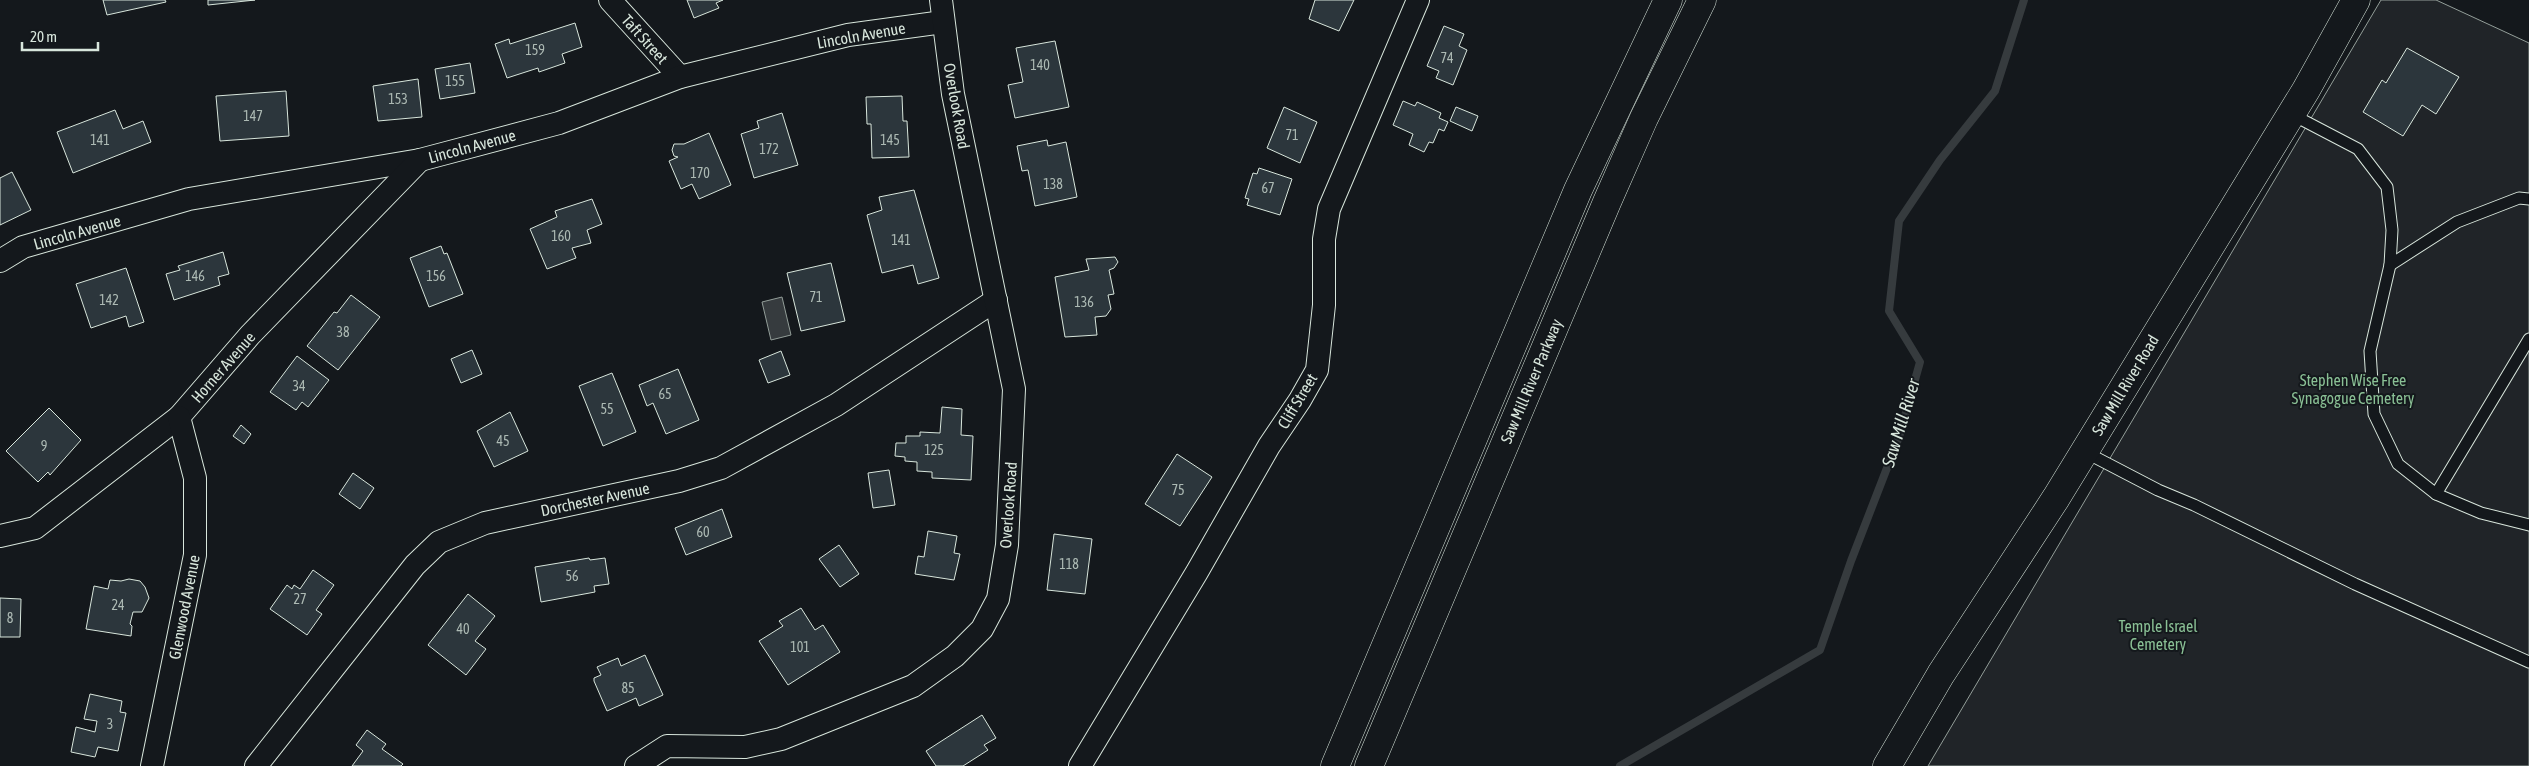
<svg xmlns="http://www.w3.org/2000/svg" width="2529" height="766" font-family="'Asap Condensed',sans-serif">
<rect width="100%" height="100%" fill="#14181c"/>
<path fill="#202428" stroke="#939e99" d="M2381 0H2436L2529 43V766H1928Z"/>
<path fill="#363b3e" stroke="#939e99" d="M782 297 791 335 771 340 762 302Z"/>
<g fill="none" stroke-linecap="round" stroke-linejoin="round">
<path stroke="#363b3e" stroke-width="8" d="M1620 766 1820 650 1851 561 1899 437 1920 362 1889 311 1899 221 1940 160 1995 91 2024 0"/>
</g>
<g fill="#2c363c" stroke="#d8e6dc">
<path d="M103 0H165L166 2 107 15Z"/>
<path d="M208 0H255L208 5Z"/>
<path d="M687 0H723L716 3 719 8 694 18Z"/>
<path d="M1315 0H1354L1339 31 1309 19Z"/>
<path d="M575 23 582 47 562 54 565 63 539 72 538 68 507 78 495 44 509 39 510 44Z"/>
<path d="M1444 26 1464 34 1459 46 1467 50 1453 85 1436 78 1439 71 1427 66Z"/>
<path d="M1055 41 1069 107 1015 118 1008 85 1023 82 1016 48Z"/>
<path d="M2407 48 2459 77 2436 114 2422 105 2403 136 2363 112 2382 80 2386 83Z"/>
<path d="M470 63 475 93 440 99 435 69Z"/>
<path d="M418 79 422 117 378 121 373 86Z"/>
<path d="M286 91 289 136 220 141 216 96Z"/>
<path d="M902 96 903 121H907L909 157 872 158 871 124H867L866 97Z"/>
<path d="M1403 101 1415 106 1417 102 1441 113 1439 118 1448 122 1444 131 1439 129 1433 143 1429 142 1424 152 1409 145 1413 134 1393 125Z"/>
<path d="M1284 107 1317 122 1300 163 1267 148Z"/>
<path d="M1456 107 1478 116 1472 131 1450 121Z"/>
<path d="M115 110 123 129 143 121 151 142 73 173 57 132Z"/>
<path d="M782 113 798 165 754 178 741 134 759 128 757 121Z"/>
<path d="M709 133 731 185 699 199 692 184 681 189 669 161 678 157 674 156 672 150 674 144H684Z"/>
<path d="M1047 140 1048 146 1066 142 1077 197 1035 206 1028 170 1022 171 1017 146Z"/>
<path d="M1259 168 1292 179 1280 215 1247 205 1249 199 1245 198 1253 173 1257 174Z"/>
<path d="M12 172 31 210 0 225V178Z"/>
<path d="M914 190 939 278 918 284 913 265 882 273 867 215 882 210 879 197Z"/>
<path d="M592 199 602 224 587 230 591 243 572 248 576 258 547 269 530 229 557 217 555 211Z"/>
<path d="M441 246 444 254 447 253 463 294 429 307 410 258Z"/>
<path d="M223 252 229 274 218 277 220 285 174 300 166 274 180 270 178 266Z"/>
<path d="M1115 257 1118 262 1114 268 1109 270 1114 294 1108 295 1111 309 1106 316 1095 317 1097 335 1065 337 1055 277 1089 270 1086 259Z"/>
<path d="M831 263 845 321 801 331 787 273Z"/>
<path d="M126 268 144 322 129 327 126 316 91 328 76 284Z"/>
<path d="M351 295 380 317 338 370 307 346 334 312 337 313Z"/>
<path d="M472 350 482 374 461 383 451 359Z"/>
<path d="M781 351 790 375 768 383 759 360Z"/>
<path d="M297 356 329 380 308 407 302 402 296 410 270 392Z"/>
<path d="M678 369 699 420 666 434 653 403 647 406 639 385Z"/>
<path d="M612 373 636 432 603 446 579 386Z"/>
<path d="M942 407 962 409 961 435 973 436 971 480 932 478V472L917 471V462L905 461V457L895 456 896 443H906V436H920V432L940 433Z"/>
<path d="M49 408 81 440 50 475 48 472 38 482 6 451Z"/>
<path d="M510 412 528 451 494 467 477 431Z"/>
<path d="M241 425 251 434 244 444 233 436Z"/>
<path d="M1177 454 1212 477 1180 526 1145 504Z"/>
<path d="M889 470 895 505 873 508 868 473Z"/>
<path d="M353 473 374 488 360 509 339 494Z"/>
<path d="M722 509 732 537 686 555 675 528Z"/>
<path d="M928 531 957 536 954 553 960 554 954 580 915 574 918 556 924 557Z"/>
<path d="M1054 534 1092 539 1085 594 1047 590Z"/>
<path d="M839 545 859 574 840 587 819 559Z"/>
<path d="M589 558 590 560 605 558 609 584 594 586 595 592 541 602 535 567Z"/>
<path d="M313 570 334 585 316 610 322 614 307 635 270 609 287 585 292 589 294 585 300 589Z"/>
<path d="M129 579 140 581 145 587 149 598 142 612H133L130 624 132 626 131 636 86 629 94 586 108 589 110 580 121 581Z"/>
<path d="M468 594 495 616 475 641 486 649 466 675 428 645Z"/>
<path d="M0 598 21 599 20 637H0Z"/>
<path d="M801 608 815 630 823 625 840 652 788 685 759 641 783 626 779 621Z"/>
<path d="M645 655 663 695 639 706 636 698 607 711 594 681V678L601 675 597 667 618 658 621 666Z"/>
<path d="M90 694 122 701 120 712 126 713 118 751 98 747 95 757 71 752 76 727 95 732 97 721 84 719Z"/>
<path d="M982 715 996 738 984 745 988 750 963 766H936L926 751Z"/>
<path d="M367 730 386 744 382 749 403 764 401 766H352L363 751 356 745Z"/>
</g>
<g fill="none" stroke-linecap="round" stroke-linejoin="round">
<defs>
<g id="lane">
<path d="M2291 114 2358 149 2387 187 2392 230 2390 265 2370 351 2374 414 2398 464 2436 494 2481 513 2529 525"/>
<path d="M2390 265 2457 222 2519 198 2529 199"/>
<path d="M2085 452 2158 490 2194 505 2355 584 2529 662"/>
<path d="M2436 494 2529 339"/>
</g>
<g id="street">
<path d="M610 0 680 77"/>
<path d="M0 261 23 247 189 199 420 160 559 123 680 77 848 35 943 22"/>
<path d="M0 536 35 528 179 417 250 335 420 160"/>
<path d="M152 766 195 555V478L179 417"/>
<path d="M256 766 415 565 439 542 485 523 679 481 721 468 836 405 996 300"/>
<path d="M636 766 667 746 745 747 781 739 913 686 955 656 982 629 998 599 1007 545 1014 389 953 94 941 0"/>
<path d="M1080 766 1197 572 1269 446 1300 400 1317 370 1324 305V239L1329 209 1418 0"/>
</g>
<path id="secondary" d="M1887 766 1941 674 2056 498 2306 90 2356 0"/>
<g id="highway">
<path d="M1335 766 1578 190 1668 0"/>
<path d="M1369 766 1607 202 1644 118 1702 0"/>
</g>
</defs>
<use href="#lane" stroke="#d8e6dc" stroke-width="13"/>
<use href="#street" stroke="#d8e6dc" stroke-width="24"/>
<use href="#secondary" stroke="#d8e6dc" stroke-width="29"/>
<use href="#highway" stroke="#d8e6dc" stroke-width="29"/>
<use href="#lane" stroke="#14181c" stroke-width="11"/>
<use href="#street" stroke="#14181c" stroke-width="22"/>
<use href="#secondary" stroke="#14181c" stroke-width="28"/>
<use href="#highway" stroke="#14181c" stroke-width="28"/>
</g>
<g text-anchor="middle" stroke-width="4" stroke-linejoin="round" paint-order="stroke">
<g font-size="14" fill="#adbab4">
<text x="535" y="55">159</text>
<text x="1447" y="63">74</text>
<text x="1040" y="70">140</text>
<text x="455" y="86">155</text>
<text x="398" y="104">153</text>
<text x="253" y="121">147</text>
<text x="1292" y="140">71</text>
<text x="100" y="145">141</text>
<text x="890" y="145">145</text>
<text x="769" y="154">172</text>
<text x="700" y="178">170</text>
<text x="1053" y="189">138</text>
<text x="1268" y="193">67</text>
<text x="561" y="241">160</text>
<text x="901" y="245">141</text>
<text x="195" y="281">146</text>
<text x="436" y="281">156</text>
<text x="816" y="302">71</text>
<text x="109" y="305">142</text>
<text x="1084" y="307">136</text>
<text x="343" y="337">38</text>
<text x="299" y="391">34</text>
<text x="665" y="399">65</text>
<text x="607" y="414">55</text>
<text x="503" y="446">45</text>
<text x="44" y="451">9</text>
<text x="934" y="455">125</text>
<text x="1178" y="495">75</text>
<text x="703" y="537">60</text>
<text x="1069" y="569">118</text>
<text x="572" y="581">56</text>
<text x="300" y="604">27</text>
<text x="118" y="610">24</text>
<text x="10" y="623">8</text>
<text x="463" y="634">40</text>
<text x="800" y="652">101</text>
<text x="628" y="693">85</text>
<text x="110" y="729">3</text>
</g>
<g font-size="16" fill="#d8e6dc" stroke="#14181c">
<text transform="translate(861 35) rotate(-10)" y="6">Lincoln Avenue</text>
<text transform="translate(645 39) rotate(48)" y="6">Taft Street</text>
<text transform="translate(957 106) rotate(80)" y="6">Overlook Road</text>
<text transform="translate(472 146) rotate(-15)" y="6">Lincoln Avenue</text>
<text transform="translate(77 232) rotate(-16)" y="6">Lincoln Avenue</text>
<text transform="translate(223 367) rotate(-49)" y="6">Horner Avenue</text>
<text transform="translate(1531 381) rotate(-67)" y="6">Saw Mill River Parkway</text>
<text transform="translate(2125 385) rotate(-59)" y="6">Saw Mill River Road</text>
<text transform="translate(1297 401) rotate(-59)" y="6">Cliff Street</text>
<text transform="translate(595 499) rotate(-12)" y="6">Dorchester Avenue</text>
<text transform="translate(1008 505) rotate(-86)" y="6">Overlook Road</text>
<text transform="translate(184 607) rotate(-79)" y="6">Glenwood Avenue</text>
</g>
<g font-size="16" fill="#8ac095" stroke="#14181c">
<text x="2353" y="386">Stephen Wise Free<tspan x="2353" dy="18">Synagogue Cemetery</tspan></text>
<text x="2158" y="632">Temple Israel<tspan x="2158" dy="18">Cemetery</tspan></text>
</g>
<g font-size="18" font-style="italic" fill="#d8e6dc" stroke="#14181c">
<text transform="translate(1901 423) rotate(-73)" y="6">Saw Mill River</text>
</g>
</g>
<path d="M22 42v8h76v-8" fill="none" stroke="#d8e6dc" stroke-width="2.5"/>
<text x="30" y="42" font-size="15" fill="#d8e6dc" stroke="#14181c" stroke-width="4" paint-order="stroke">20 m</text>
</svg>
